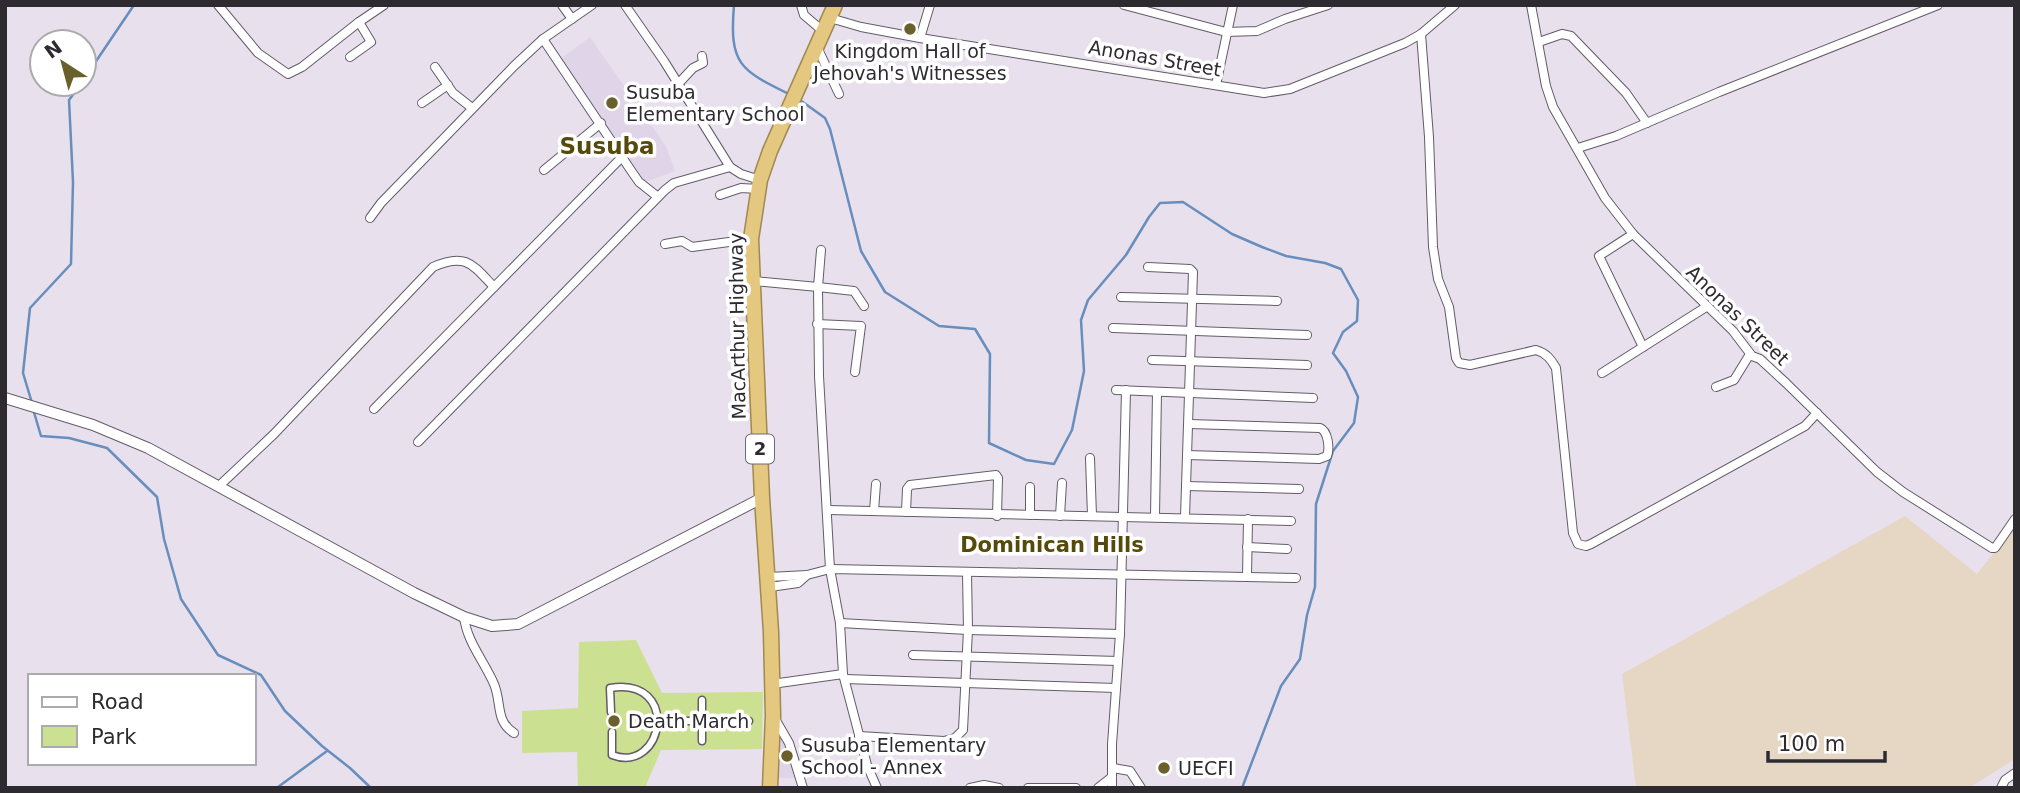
<svg xmlns="http://www.w3.org/2000/svg" width="2020" height="793" font-family="'DejaVu Sans',sans-serif">
<rect width="100%" height="100%" fill="#e9e0ee"/>
<path fill="#e6d7c4" d="M1905 516 1977 574 2015 526V759L1969 788H1636L1622 674Z"/>
<g fill="#e0d4e8">
<path d="M590 37 666 146 675 171 643 183 559 60Z"/>
<path d="M781 738 787 739 799 778H779Z"/>
</g>
<path fill="#cce091" d="M636 640 662 693 763 692 762 749 661 750 645 788H578L577 752 522 753V711L578 708 579 642Z"/>
<g fill="none" stroke-linecap="round" stroke-linejoin="round">
<g stroke="#678ebd" stroke-width="2.5">
<path d="M734 5C729 65 740 70 791 95"/>
<path d="M84 79 134 5"/>
<path d="M800 100 825 118 830 129 861 251 885 292 939 326 975 329 990 354 989 443 1026 460 1054 464 1072 430 1084 371 1081 320 1088 300 1126 255 1149 217 1160 203 1183 202 1232 234 1262 247 1286 256 1325 263 1341 269 1358 300 1357 321 1343 332 1333 353 1346 371 1358 397 1354 423 1333 451 1316 504 1315 587 1307 615 1300 659 1281 686 1242 788"/>
<path d="M32 403 23 373 30 308 71 264 73 182 69 100 81 84"/>
<path d="M33 409 41 436 69 438 107 448 157 497 164 539 181 599 218 655 261 675 285 711 322 746 350 768 371 788"/>
<path d="M273 788 278 787 327 751"/>
</g>
<defs>
<g id="pedestrian">
<path d="M702 700V741"/>
<path d="M611 712 610 688C681 676 664 775 612 755V732"/>
<path d="M657 721H749"/>
</g>
<g id="minor">
<path d="M218 5 258 53 288 74 302 67 359 22 384 5"/>
<path d="M562 5 572 19"/>
<path d="M625 5 664 61 730 167 741 174 760 180"/>
<path d="M801 5 804 15 824 32"/>
<path d="M1124 5 1226 32 1257 31 1285 19 1328 5"/>
<path d="M1531 5 1546 86 1553 107 1605 198 1633 234 1733 331 1752 356 1760 359 1786 383 1877 472 1903 492 1992 548H1995L2015 519"/>
<path d="M830 18 861 27 920 38 1264 93 1290 89 1405 43 1421 34 1455 5"/>
<path d="M1421 34 1429 137 1433 247 1438 279 1449 307 1456 358 1459 363 1470 365 1536 350C1546 353 1551 359 1556 368L1573 533 1578 544 1586 546 1591 544 1805 426 1817 413"/>
<path d="M920 38 930 5"/>
<path d="M543 39 632 172 639 182 658 197"/>
<path d="M1539 42 1562 34 1571 36 1626 93 1647 123"/>
<path d="M817 47 839 94"/>
<path d="M350 57 371 42 359 22"/>
<path d="M435 67 453 93 472 108"/>
<path d="M678 84 693 68 703 63 702 56"/>
<path d="M1216 85 1233 5"/>
<path d="M422 103 448 85"/>
<path d="M1578 148 1616 136 1719 92 1938 5"/>
<path d="M544 170 601 123"/>
<path d="M720 195 741 188 759 189"/>
<path d="M370 218 381 203 514 66 543 39 592 5"/>
<path d="M1633 234 1599 256 1643 347"/>
<path d="M665 244 682 241 692 247 751 239"/>
<path d="M1148 267 1190 269 1193 272 1185 517"/>
<path d="M754 281 818 287 821 250"/>
<path d="M1121 297 1277 301"/>
<path d="M864 306 854 291 818 287 819 376 830 569 840 623 843 674 867 765 877 788"/>
<path d="M817 324 861 326 855 372"/>
<path d="M1113 328 1307 335"/>
<path d="M1152 360 1307 365"/>
<path d="M1602 373 1706 307"/>
<path d="M1716 387 1734 380 1750 354"/>
<path d="M1116 390 1313 398"/>
<path d="M374 409 623 156"/>
<path d="M418 442 665 190 674 183 730 167"/>
<path d="M1187 455 1319 459 1327 456C1330 448 1328 431 1320 428L1189 424"/>
<path d="M1090 458 1092 516"/>
<path d="M219 486 274 434 433 267C466 252 473 265 494 287"/>
<path d="M1186 486 1299 489"/>
<path d="M1030 487V515"/>
<path d="M828 510 1291 521"/>
<path d="M874 511 876 484"/>
<path d="M906 512 907 489 910 485 996 475 998 478 997 516"/>
<path d="M1060 516 1062 483"/>
<path d="M1155 516 1157 392"/>
<path d="M1247 547 1287 549"/>
<path d="M769 577 807 575 830 569 1296 578"/>
<path d="M1247 577 1248 519"/>
<path d="M770 587 798 583 807 575"/>
<path d="M464 617C467 642 484 661 494 684 502 703 495 721 514 733"/>
<path d="M840 623 968 630 1120 634"/>
<path d="M913 655 1118 661"/>
<path d="M845 679 1116 688"/>
<path d="M772 684 843 674"/>
<path d="M774 717 789 743 803 788"/>
<path d="M859 736 944 741 955 738 963 730 968 630 967 573"/>
<path d="M1113 768 1130 771 1141 788"/>
<path d="M970 788 984 785 999 788"/>
<path d="M1028 788H1076"/>
<path d="M1098 788 1112 777"/>
<path d="M1112 788V744L1120 634 1126 390"/>
<path d="M2001 788 2005 780 2015 773"/>
</g>
<path id="tertiary" d="M5 398 93 425 148 448 414 593 464 617 492 626 518 624 762 498"/>
<path id="trunk" d="M770 788 773 716 771 632 762 498 751 239 760 180 770 151 835 5"/>
</defs>
<use href="#pedestrian" stroke="#635c68" stroke-width="9"/>
<use href="#minor" stroke="#635c68" stroke-width="10"/>
<use href="#tertiary" stroke="#635c68" stroke-width="12"/>
<use href="#trunk" stroke="#a08950" stroke-width="17"/>
<use href="#pedestrian" stroke="#fff" stroke-width="6"/>
<use href="#minor" stroke="#fff" stroke-width="8"/>
<use href="#tertiary" stroke="#fff" stroke-width="10"/>
<use href="#trunk" stroke="#e4c880" stroke-width="14"/>
</g>
<g fill="#69602c" stroke="#fff" stroke-width="2.5">
<circle cx="910" cy="29" r="7"/>
<circle cx="612" cy="103" r="7"/>
<circle cx="614" cy="721" r="7"/>
<circle cx="787" cy="756" r="7"/>
<circle cx="1164" cy="768" r="7"/>
</g>
<g text-anchor="middle" stroke-width="7" stroke-linejoin="round" paint-order="stroke">
<rect fill="#fff" stroke="#6d6b6e" stroke-width="2" x="746" y="434.5" width="28" height="29" rx="5"/>
<g font-size="18" font-weight="bold" fill="#2e2b30">
<text x="760" y="455">2</text>
</g>
<g font-size="19" fill="#2e2b30" stroke="#fff" text-anchor="start">
<text x="910" y="58" text-anchor="middle">Kingdom Hall of<tspan x="910" dy="22">Jehovah's Witnesses</tspan></text>
<text x="626" y="99">Susuba<tspan x="626" dy="22">Elementary School</tspan></text>
<text x="628" y="728">Death March</text>
<text x="801" y="752">Susuba Elementary<tspan x="801" dy="22">School - Annex</tspan></text>
<text x="1178" y="775">UECFI</text>
</g>
<g font-size="19" fill="#2e2b30" stroke="#fff">
<text transform="translate(1155 58) rotate(10)" y="7">Anonas Street</text>
<text transform="translate(1738 315) rotate(44)" y="7">Anonas Street</text>
<text transform="translate(737 326) rotate(-91)" y="7">MacArthur Highway</text>
</g>
<g font-size="21" font-weight="bold" fill="#554a09" stroke="#fff">
<text x="1052" y="552">Dominican Hills</text>
</g>
<g font-size="23" font-weight="bold" fill="#554a09" stroke="#fff">
<text x="607" y="154">Susuba</text>
</g>
</g>
<rect width="2020" height="793" fill="none" stroke="#2e2b30" stroke-width="14"/>
<rect x="28" y="674" width="228" height="91" fill="#ffffff" stroke="#abaaac" stroke-width="2"/>
<rect x="42" y="697" width="35" height="10" fill="#ffffff" stroke="#abaaac" stroke-width="2"/>
<text x="91" y="709" font-size="21" fill="#2e2b30">Road</text>
<rect x="42" y="726" width="35" height="21" fill="#cce091" stroke="#abaaac" stroke-width="2"/>
<text x="91" y="744" font-size="21" fill="#2e2b30">Park</text>
<g transform="translate(63 63) rotate(324)"><circle r="33" fill="#ffffff" stroke="#abaaac" stroke-width="2"/>
<path d="M0-5L12 26L0 18L-12 26Z" fill="#69602c"/>
<text y="-10" font-size="19" font-weight="bold" text-anchor="middle" fill="#2e2b30">N</text>
</g>
<path d="M1768 751v10h117v-10" fill="none" stroke="#2e2b30" stroke-width="3.5"/>
<text x="1778" y="751" font-size="21" fill="#2e2b30" stroke="#ffffff" stroke-width="5" paint-order="stroke">100 m</text>
</svg>
